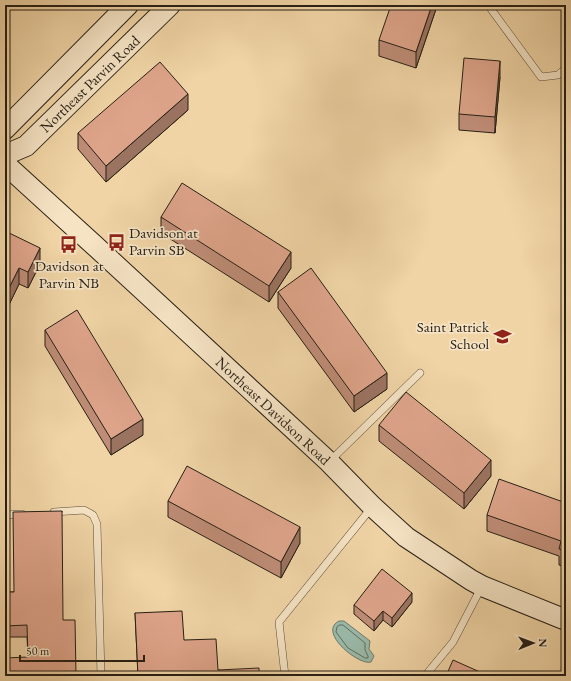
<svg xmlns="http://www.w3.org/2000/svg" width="571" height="681" font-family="'EB Garamond',serif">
<rect width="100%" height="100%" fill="#f0d4a5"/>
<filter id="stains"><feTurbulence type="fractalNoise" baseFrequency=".005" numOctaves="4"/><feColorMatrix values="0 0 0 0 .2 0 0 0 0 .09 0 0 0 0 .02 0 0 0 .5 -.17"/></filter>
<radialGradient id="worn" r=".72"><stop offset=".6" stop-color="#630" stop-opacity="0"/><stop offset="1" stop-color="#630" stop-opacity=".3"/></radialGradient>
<path fill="#9ab8a7" stroke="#6c7b6d" d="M339 621H344L370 641 369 649 374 656 371 662C359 666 317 632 339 621Z"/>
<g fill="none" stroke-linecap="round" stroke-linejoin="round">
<path stroke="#606c5e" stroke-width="1" d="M340 625H343L365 643V650L368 656V658H365L348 648 336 632 337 627Z"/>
<defs>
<g id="lane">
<path d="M488 5 541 77 558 75 566 68"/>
<path d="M330 461 420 373"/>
<path d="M54 512 84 510 93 515 97 524 101 676"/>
<path d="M5 515 22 514"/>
<path d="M285 676 279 622 372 507"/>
<path d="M425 676 453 642 481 588"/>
</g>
<g id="secondary">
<path d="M5 129 128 5"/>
<path d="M5 155 26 146 170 5"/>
<path d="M5 164 94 245 329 462 372 506 406 537 471 580 482 586 566 620"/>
</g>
</defs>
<use href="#lane" stroke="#594c39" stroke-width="8"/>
<use href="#secondary" stroke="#271f15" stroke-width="22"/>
<use href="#lane" stroke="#f5e3c4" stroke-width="7"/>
<use href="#secondary" stroke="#f5e3c4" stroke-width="20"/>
</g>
<g fill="#bf8d77" stroke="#271f15">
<path d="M436 5V9L416 68 379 56V40Z"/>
<path d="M500 77 495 133 459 130V114Z"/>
<path d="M188 110 106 182 78 149V133Z"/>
<path d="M161 217 291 268 269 302 161 233Z"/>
<path d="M5 231 40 264 28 288 19 284 5 313Z"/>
<path d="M278 292 387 389 354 412 278 308Z"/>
<path d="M45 330 143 435 111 455 45 346Z"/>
<path d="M379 425 491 476 464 509 379 441Z"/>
<path d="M168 501 300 543 281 578 168 517Z"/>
<path d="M566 503V567L559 565V556L487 531V515Z"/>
<path d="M62 511 28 657 27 637H5V592H14Z"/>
<path d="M412 602 392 627 383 620 374 631 354 614V605Z"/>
<path d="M135 613 184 640 218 670 259 676H138Z"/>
</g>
<g fill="#9b7361" stroke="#271f15">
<path d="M432 5H436V9L416 68V52Z"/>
<path d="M500 61V77L495 133V117Z"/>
<path d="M188 94V110L106 182V166Z"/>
<path d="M40 248V264L28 288V272Z"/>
<path d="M291 252V268L269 302V286Z"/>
<path d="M19 268V284L5 313V296Z"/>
<path d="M387 373V389L354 412V396Z"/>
<path d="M143 419V435L111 455V439Z"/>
<path d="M491 460V476L464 509V493Z"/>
<path d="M300 527V543L281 578V562Z"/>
<path d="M412 593V602L392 627V618Z"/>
<path d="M383 611V620L374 631V621Z"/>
</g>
<g fill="#dea48a" stroke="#271f15">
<path d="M391 5H432L416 52 379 40Z"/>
<path d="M464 58 500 61 495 117 459 114Z"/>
<path d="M160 62 188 94 106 166 78 133Z"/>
<path d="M182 183 291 252 269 286 161 217Z"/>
<path d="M5 231 40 248 28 272 19 268 5 296Z"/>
<path d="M311 268 387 373 354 396 278 292Z"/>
<path d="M77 310 143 419 111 439 45 330Z"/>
<path d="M406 392 491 460 464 493 379 425Z"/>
<path d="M187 466 300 527 281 562 168 501Z"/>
<path d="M499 479 566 503V551L559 549 561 541 487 515Z"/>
<path d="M62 511 63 620H75L76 676H5V658L28 657 27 625 5 626V592H14L13 512Z"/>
<path d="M382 569 412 593 392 618 383 611 374 621 354 605Z"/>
<path d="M182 611 184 640 216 639 218 670 259 668V676H138L135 613Z"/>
<path d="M453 660 489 676H446Z"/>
</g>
<defs>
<symbol id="bus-bare" viewBox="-9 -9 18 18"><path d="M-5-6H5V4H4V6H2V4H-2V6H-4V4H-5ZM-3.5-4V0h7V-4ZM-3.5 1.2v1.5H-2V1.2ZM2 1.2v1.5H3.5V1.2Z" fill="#8f2418" stroke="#f5e3c4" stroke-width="2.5" paint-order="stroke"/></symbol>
<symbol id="school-bare" viewBox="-9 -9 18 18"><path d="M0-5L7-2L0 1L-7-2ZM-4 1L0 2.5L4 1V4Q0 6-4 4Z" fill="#8f2418" stroke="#f5e3c4" stroke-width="2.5" paint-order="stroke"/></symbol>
</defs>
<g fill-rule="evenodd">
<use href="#bus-bare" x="104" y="230" width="25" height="25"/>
<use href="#bus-bare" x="56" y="232" width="25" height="25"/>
<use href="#school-bare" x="490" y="324" width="25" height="25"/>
</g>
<g text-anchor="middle" stroke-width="3.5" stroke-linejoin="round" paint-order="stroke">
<g font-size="15" fill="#271f15" stroke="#f5e3c4">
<text transform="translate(90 84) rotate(-44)" y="5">Northeast Parvin Road</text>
<text transform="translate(273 411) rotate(43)" y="5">Northeast Davidson Road</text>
</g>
<g font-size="15" fill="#271f15" stroke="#f5e3c4" text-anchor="start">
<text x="129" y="238">Davidson at<tspan x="129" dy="17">Parvin SB</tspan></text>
<text x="69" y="271" text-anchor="middle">Davidson at<tspan x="69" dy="17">Parvin NB</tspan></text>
<text x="489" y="332" text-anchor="end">Saint Patrick<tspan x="489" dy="17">School</tspan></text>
</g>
</g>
<rect width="571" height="681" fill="none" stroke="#f0d4a5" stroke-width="20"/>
<rect x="6" y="6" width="559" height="669" fill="none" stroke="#271f15" stroke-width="2"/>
<rect x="10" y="10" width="551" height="661" fill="none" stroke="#271f15"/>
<g transform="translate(533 643) rotate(89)" stroke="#f5e3c4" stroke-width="3" paint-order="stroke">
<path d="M0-3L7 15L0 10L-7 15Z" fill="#271f15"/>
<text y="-6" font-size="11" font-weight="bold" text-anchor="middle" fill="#271f15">N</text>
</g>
<path d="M20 655v6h124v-6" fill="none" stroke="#271f15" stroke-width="2"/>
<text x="26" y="655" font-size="12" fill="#271f15" stroke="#f5e3c4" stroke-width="3" paint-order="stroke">50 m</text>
<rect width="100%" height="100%" filter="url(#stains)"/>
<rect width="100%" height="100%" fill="url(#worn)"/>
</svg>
